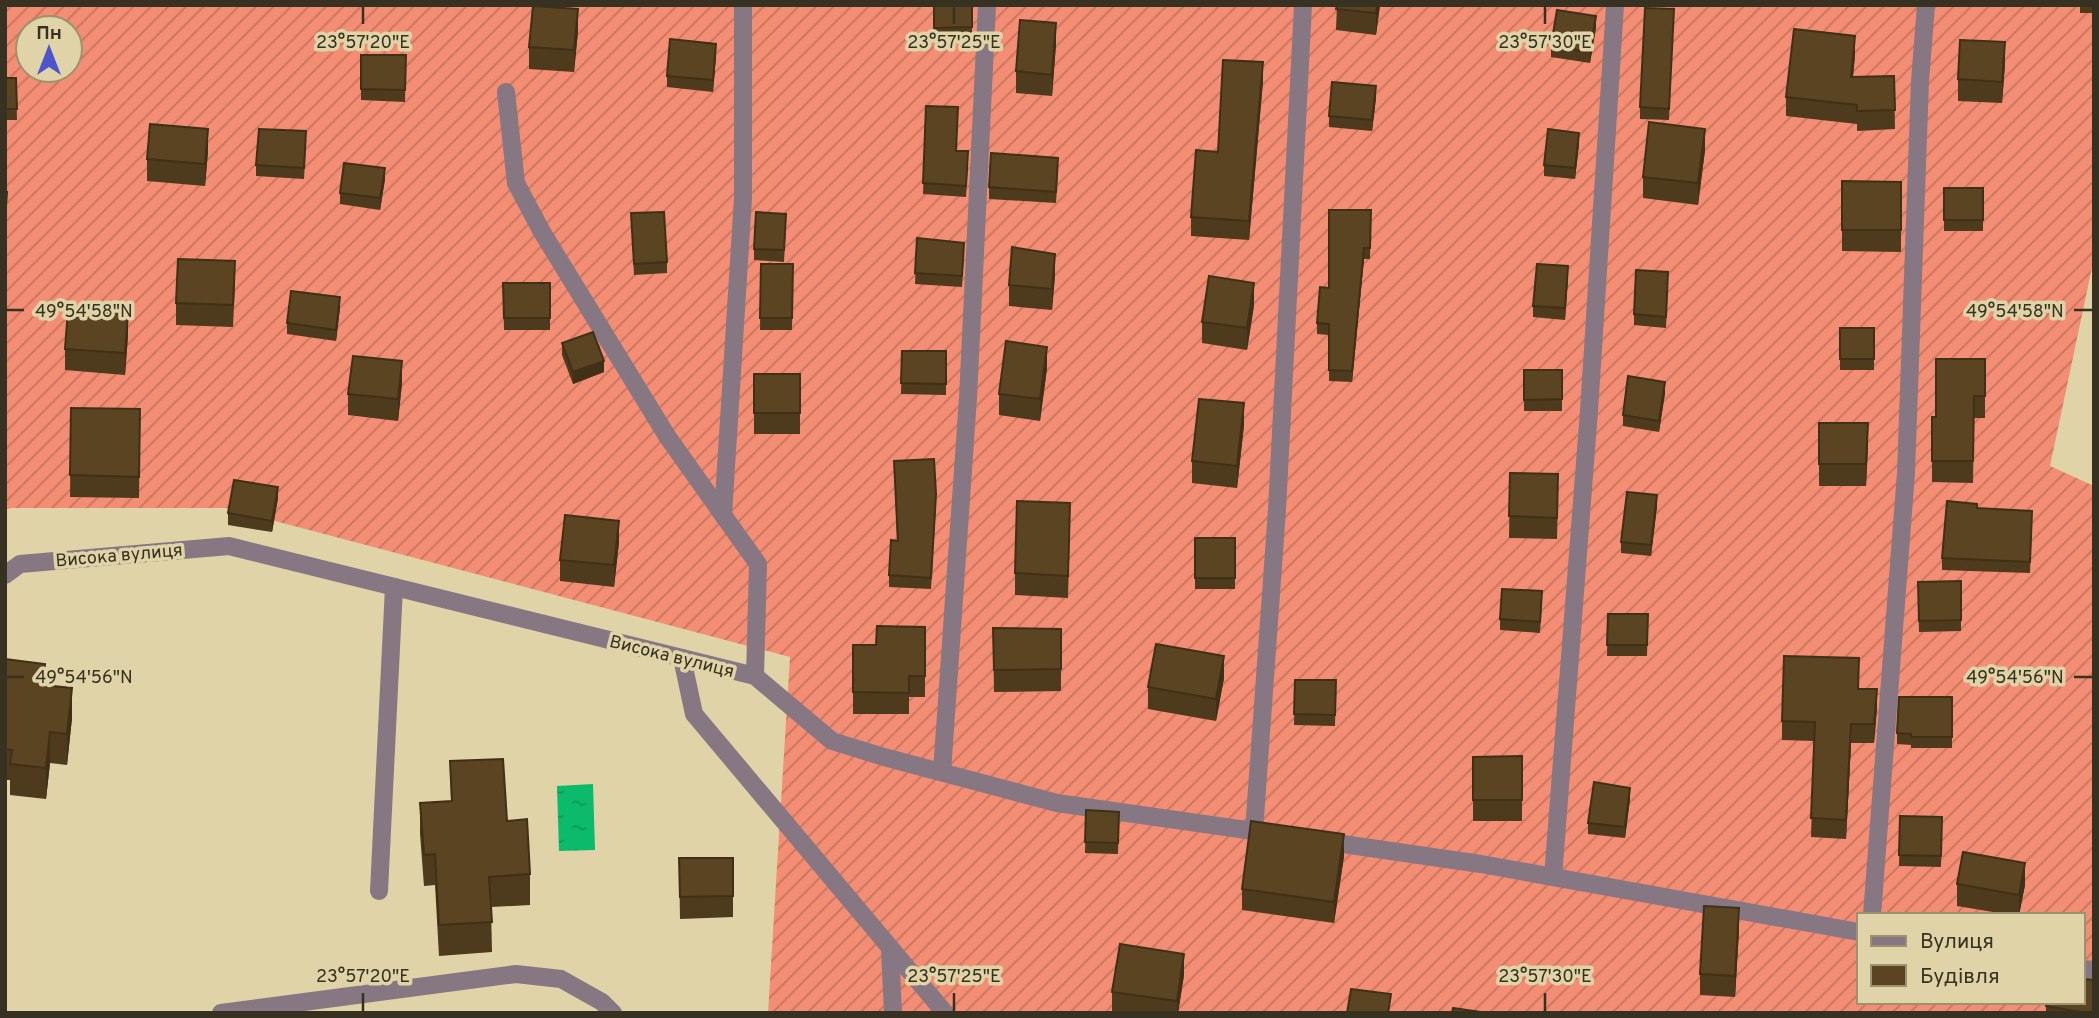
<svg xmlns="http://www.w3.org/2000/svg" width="2099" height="1018" font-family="Overpass,sans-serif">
<defs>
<pattern id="garden-furrows" width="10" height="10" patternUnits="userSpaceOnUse" patternTransform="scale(1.75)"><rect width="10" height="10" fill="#f38d73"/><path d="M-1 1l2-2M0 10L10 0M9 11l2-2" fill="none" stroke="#c6745e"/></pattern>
<pattern id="water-ripples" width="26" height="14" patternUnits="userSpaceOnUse" patternTransform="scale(1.75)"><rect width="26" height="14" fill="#0bba6b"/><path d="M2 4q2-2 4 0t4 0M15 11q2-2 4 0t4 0" fill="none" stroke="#0c9858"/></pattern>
</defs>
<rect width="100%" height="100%" fill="#dfd3a7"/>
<path fill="url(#garden-furrows)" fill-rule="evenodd" d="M5 5H2094V258L2050 466 2094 486V1013H768L790 657 226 508H11L5 510ZM28 28H70V70H28ZM1859 915H2083V1002H1859Z"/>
<path fill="url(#water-ripples)" d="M593 784 595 850 559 851 557 786Z"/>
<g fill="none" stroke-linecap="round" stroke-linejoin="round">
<g stroke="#877783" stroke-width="18">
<path d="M743 5V198L723 515 758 564 755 676"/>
<path d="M506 92 516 183 542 232 667 436 723 515"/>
<path d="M5 575 20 564 229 546 755 676 832 741 884 757 1057 803 1274 834"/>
<path d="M682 658 694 714 945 1013"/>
<path d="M942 772 968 398 987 5"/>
<path d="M1254 831 1277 510 1303 5"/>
<path d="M1322 841 1481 864 1859 932"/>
<path d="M1553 877 1589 411 1615 5"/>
<path d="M379 891 394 587"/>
<path d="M1872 915 1906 473 1920 81 1926 5"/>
<path d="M890 950 893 1013"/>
<path d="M2083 969 2094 970"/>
<path d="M221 1013 516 974 561 979 602 1002 613 1013"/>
</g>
</g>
<g fill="#4e3a1c">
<path d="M934 5H972V38L934 39Z"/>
<path d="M1337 5H1380L1376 35 1336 30Z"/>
<rect x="2080" y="5" width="14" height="8"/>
<path d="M1674 9 1669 120 1640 119V107Z"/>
<path d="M1596 27 1590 63 1551 57V46Z"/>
<path d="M578 31 574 72 529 69V47Z"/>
<path d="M1056 44 1052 96 1016 93V71Z"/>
<path d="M361 55H406L405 102 361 100Z"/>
<path d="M716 55 713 92 667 87V76Z"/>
<path d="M1855 55 1853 77 1894 76 1895 129 1857 131V124L1786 116V97Z"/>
<path d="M2005 64 2002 103 1958 101V79Z"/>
<path d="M5 78H16L17 120H5Z"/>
<path d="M1263 81 1249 240 1191 236V217L1218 152Z"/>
<path d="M1376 98 1372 131 1329 127V116Z"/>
<path d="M926 106 957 151 968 163 966 197 923 194Z"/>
<path d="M306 142 304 179 256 176V165Z"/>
<path d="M1579 144 1575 179 1544 176V165Z"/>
<path d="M1705 150 1698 205 1643 198V177Z"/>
<path d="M208 151 205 186 147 181V159Z"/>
<path d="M1058 169 1056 203 989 199V187Z"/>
<path d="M385 179 380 210 340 204V193Z"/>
<path d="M1842 181 1901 182V252L1842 251Z"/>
<rect x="1944" y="188" width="39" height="43"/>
<path d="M1371 210 1370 259H1364L1352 382 1329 381V335L1317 334V323L1329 288Z"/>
<path d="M631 213 667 262V273L634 275Z"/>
<path d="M786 225 784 262 754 260V249Z"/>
<path d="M917 238 964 254 962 287 915 284Z"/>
<path d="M761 264H793L792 330H760Z"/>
<path d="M1055 275 1052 310 1009 306V285Z"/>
<path d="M1568 277 1565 320 1533 317V306Z"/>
<path d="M235 283 233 327 176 325V303Z"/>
<path d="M503 283H550V330H504Z"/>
<path d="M1668 283 1666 328 1634 325V314Z"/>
<path d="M1254 305 1247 350 1202 343V322Z"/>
<path d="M340 308 336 341 287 334V323Z"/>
<rect x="1840" y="328" width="34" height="42"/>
<path d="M128 335 125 375 65 370V349Z"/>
<path d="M562 343 604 372 573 384 562 355Z"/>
<path d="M902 351H946V395L901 394Z"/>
<path d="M1985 359V418H1974L1973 483 1932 482V417H1936Z"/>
<path d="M1047 368 1040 421 999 415V394Z"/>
<rect x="1524" y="370" width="38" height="41"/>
<rect x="754" y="374" width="46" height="60"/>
<path d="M402 383 398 421 348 415V394Z"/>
<path d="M1665 393 1659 432 1623 426V415Z"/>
<path d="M71 408 140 409 139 498 70 497Z"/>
<path d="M1819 423 1868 444 1866 486H1819Z"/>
<path d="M1244 425 1237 488 1192 483V461Z"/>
<path d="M894 461 936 505 931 589 889 587V575L897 541Z"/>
<path d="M1510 473 1558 496 1557 539 1509 538Z"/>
<path d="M278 498 272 532 228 525V513Z"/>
<path d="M1657 506 1651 556 1621 553V542Z"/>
<path d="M1977 508 2032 522 2030 573 1942 570V558Z"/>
<path d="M1070 525 1068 598 1015 595V573Z"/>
<rect x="1195" y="538" width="40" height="51"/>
<path d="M619 542 614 587 560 581V560Z"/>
<path d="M1961 581V631L1919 632 1918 582Z"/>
<path d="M1542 602 1540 633 1500 630V619Z"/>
<path d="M1608 614H1648L1647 656H1607Z"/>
<path d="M925 627V697H909V714H853V645H876Z"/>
<path d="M993 628 1061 629V691L994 692Z"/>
<path d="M5 659 45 685 72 718 67 765 50 763 46 799 10 795V780H5Z"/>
<path d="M1224 678 1216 721 1148 709V687Z"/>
<path d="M1295 680H1336L1335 726 1294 725Z"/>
<path d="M1858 689 1877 708 1874 743H1851L1846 839 1811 837 1814 741 1782 740V721Z"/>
<path d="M1952 697V748H1911V745L1897 744V733Z"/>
<path d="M1522 756V821H1473V757Z"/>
<path d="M450 761 507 821 530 874V905L491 907 492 952 439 956 435 885 424 886 420 834V803L451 801Z"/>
<path d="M1630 799 1625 838 1588 834V823Z"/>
<path d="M1086 810 1119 812 1118 854 1085 853Z"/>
<path d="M1900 816 1942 817 1941 867 1899 866Z"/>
<path d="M1344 856 1334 923 1242 910V889Z"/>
<path d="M679 858H733V917L680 919Z"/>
<path d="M1957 884 2025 885 2019 915H2011L1957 906Z"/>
<path d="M1739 930 1735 997 1700 995V974Z"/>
<path d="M1184 975 1178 1013H1112V992Z"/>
<path d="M2046 1006 2094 1013H2046Z"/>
</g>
<g fill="#403017">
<path d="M1377 5H1380L1376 35V13Z"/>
<path d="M578 9V31L574 72V50Z"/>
<path d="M1596 16V27L1590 63V52Z"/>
<path d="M1056 23V44L1052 96V75Z"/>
<path d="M1855 36V55L1851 96V77Z"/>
<path d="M2005 42V64L2002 103V82Z"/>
<path d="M716 44V55L713 92V80Z"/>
<path d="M1263 62V81L1249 240V221Z"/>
<path d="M1376 86V98L1372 131V120Z"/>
<path d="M208 129V151L205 186V164Z"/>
<path d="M1705 129V150L1698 205V183Z"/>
<path d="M1579 133V144L1575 179V168Z"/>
<path d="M385 168V179L380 210V198Z"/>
<path d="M7 192V214L5 241V219Z"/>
<path d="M1364 248V259L1352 382V371Z"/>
<path d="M1055 254V275L1052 310V289Z"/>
<path d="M1568 266V277L1565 320V308Z"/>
<path d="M1254 283V305L1247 350V328Z"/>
<path d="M340 297V308L336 341V330Z"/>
<path d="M128 313V335L125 375V353Z"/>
<path d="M1047 347V368L1040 421V399Z"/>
<path d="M402 361V383L398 421V399Z"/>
<path d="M604 361V372L573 384V372Z"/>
<path d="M1665 382V393L1659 432V421Z"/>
<path d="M1244 403V425L1237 488V466Z"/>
<path d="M1868 423V444L1866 486V464Z"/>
<path d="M278 487V498L272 532V521Z"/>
<path d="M1657 495V506L1651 556V545Z"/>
<path d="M619 521V542L614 587V565Z"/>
<path d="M1224 656V678L1216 721V699Z"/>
<path d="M45 664V695L43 685Z"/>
<path d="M72 688V718L67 765V734Z"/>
<path d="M1877 689V708L1874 743V724Z"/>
<path d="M1851 724V743L1846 839V820Z"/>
<path d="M50 732V763L46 799V768Z"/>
<path d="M1630 788V799L1625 838V827Z"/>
<path d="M1344 834V856L1334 923V902Z"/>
<path d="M2025 863V885L2019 915V895Z"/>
<path d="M1739 908V930L1735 997V976Z"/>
<path d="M1184 954V975L1178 1013H1177V1001Z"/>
</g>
<g fill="#5b4421" stroke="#403017" stroke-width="2">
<path d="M934 5H972V27L934 28Z"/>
<path d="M1337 5H1377L1376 13 1336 9Z"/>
<path d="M533 6 578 9 574 50 529 47Z"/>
<path d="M1645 8 1674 9 1669 109 1640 107Z"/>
<path d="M1557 10 1596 16 1590 52 1551 46Z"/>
<path d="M1020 20 1056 23 1052 75 1016 71Z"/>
<path d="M1794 29 1855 36 1851 77 1894 76 1895 110 1857 111V105L1786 97Z"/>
<path d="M670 39 716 44 713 80 667 76Z"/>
<path d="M1960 40 2005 42 2002 82 1958 79Z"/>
<path d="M361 55H406L405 90 361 89Z"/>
<path d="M1223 60 1263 62 1249 221 1191 217 1196 150 1218 152Z"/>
<path d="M5 78H16L17 109H5Z"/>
<path d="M1332 82 1376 86 1372 120 1329 116Z"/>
<path d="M926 106 958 107 956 151H968L966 186 923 183Z"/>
<path d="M1649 122 1705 129 1698 183 1643 177Z"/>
<path d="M150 124 208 129 205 164 147 159Z"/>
<path d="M259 129 306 131 304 168 256 165Z"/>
<path d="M1548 129 1579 133 1575 168 1544 165Z"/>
<path d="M991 153 1058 158 1056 192 989 187Z"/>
<path d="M344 163 385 168 380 198 340 193Z"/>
<path d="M1842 181 1901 182V230H1842Z"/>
<rect x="1944" y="188" width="39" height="32"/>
<path d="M5 192H7L5 219Z"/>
<path d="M1329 210H1371L1370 248H1364L1352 371 1329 370V324L1317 323 1320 287 1329 288Z"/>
<path d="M664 212 667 262 634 264 631 213Z"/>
<path d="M756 212 786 214 784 250 754 249Z"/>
<path d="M917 238 964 243 962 276 915 273Z"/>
<path d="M1012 247 1055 254 1052 289 1009 285Z"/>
<path d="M178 259 235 261 233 305 176 303Z"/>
<path d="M761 264H793L792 318H760Z"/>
<path d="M1537 264 1568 266 1565 308 1533 306Z"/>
<path d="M1636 270 1668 272 1666 317 1634 314Z"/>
<path d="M1209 276 1254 283 1247 328 1202 322Z"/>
<path d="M503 283H550V318H504Z"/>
<path d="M291 291 340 297 336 330 287 323Z"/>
<path d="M68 309 128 313 125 353 65 349Z"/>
<rect x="1840" y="328" width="34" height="31"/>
<path d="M593 332 604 361 573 372 562 343Z"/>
<path d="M1006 341 1047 347 1040 399 999 394Z"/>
<path d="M902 351H946V384L901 383Z"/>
<path d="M353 356 402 361 398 399 348 394Z"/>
<path d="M1936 359H1985V396H1974L1973 461H1932V417H1936Z"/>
<path d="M1524 370H1562V399L1524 400Z"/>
<rect x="754" y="374" width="46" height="39"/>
<path d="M1628 376 1665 382 1659 421 1623 415Z"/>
<path d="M1199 399 1244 403 1237 466 1192 461Z"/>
<path d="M71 408 140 409 139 477 70 475Z"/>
<path d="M1819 423H1868L1866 464H1819Z"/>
<path d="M934 459 936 494 931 578 889 575 891 540 898 541 894 461Z"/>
<path d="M1510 473 1558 474 1557 518 1509 516Z"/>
<path d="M234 480 278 487 272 521 228 513Z"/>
<path d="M1627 492 1657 495 1651 545 1621 542Z"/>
<path d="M1017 501 1070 503 1068 576 1015 573Z"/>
<path d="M1947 501 1977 504V508L2032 511 2030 562 1942 558Z"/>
<path d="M565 515 619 521 614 565 560 560Z"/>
<rect x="1195" y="538" width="40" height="40"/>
<path d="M1961 581V620L1919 621 1918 582Z"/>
<path d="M1502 589 1542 591 1540 622 1500 619Z"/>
<path d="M1608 614H1648L1647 645H1607Z"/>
<path d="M877 626 925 627V676H909V693L853 692V645H876Z"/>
<path d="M993 628 1061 629V669L994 670Z"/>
<path d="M1156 644 1224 656 1216 699 1148 687Z"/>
<path d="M1784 656 1859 658 1858 689H1877L1874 724H1851L1846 820 1811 818 1815 722 1782 721Z"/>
<path d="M5 659 45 664 43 685 72 688 67 734 50 732 46 768 10 764 12 750 5 749Z"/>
<path d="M1295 680H1336L1335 715 1294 714Z"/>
<path d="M1899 697H1952V737H1911V734L1897 733Z"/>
<path d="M1522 756V800H1473V757Z"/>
<path d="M503 759 507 821 527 819 530 874 489 877 492 922 439 925 435 854 424 855 420 803 452 801 450 761Z"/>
<path d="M1594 782 1630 788 1625 827 1588 823Z"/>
<path d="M1086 810 1119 812 1118 843 1085 842Z"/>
<path d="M1900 816 1942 817 1941 856 1899 855Z"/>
<path d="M1251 821 1344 834 1334 902 1242 889Z"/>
<path d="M1963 852 2025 863 2019 895 1957 884Z"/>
<path d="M679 858H733V896L680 897Z"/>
<path d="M1704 906 1739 908 1735 976 1700 974Z"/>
<path d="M1120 944 1184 954 1177 1001 1112 992Z"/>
<path d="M2083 979 2094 980V1013H2087L2046 1006 2047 1002H2083Z"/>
<path d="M1351 989 1391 994 1388 1013H1347Z"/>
<path d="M1453 1008 1488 1013H1452Z"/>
</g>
<path fill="none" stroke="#363120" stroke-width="2.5" d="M363 7V24M954 7V24M1545 7V24M7 310H24M2074 310H2092M7 677H24M2074 677H2092M363 993V1011M954 993V1011M1545 993V1011"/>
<g text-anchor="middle" stroke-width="7" stroke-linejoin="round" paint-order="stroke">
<g font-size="18" fill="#363120" stroke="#dfd3a7">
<text transform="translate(119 555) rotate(-5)" y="6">Висока вулиця</text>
<text transform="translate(672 656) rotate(14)" y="6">Висока вулиця</text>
</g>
</g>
<g font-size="18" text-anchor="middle" fill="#363120" stroke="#dfd3a7" stroke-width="7" stroke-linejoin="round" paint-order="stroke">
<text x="363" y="48">23°57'20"E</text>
<text x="954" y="48">23°57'25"E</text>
<text x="1545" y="48">23°57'30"E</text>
<text x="84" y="317">49°54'58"N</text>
<text x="2015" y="317">49°54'58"N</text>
<text x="84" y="683">49°54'56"N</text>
<text x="2015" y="683">49°54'56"N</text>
<text x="363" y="982">23°57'20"E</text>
<text x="954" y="982">23°57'25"E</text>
<text x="1545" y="982">23°57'30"E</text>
</g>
<rect width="2099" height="1018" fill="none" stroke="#363120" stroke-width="14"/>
<rect x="1857" y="913" width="228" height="91" fill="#dfd3a7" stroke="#9b9271" stroke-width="2"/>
<rect x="1871" y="936" width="35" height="10" fill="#877783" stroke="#9b9271" stroke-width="2"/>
<text x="1920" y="948" font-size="21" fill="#363120">Вулиця</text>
<rect x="1871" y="965" width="35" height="21" fill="#5b4421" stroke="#9b9271" stroke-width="2"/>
<text x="1920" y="983" font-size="21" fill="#363120">Будівля</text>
<g transform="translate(49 49)"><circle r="33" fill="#dfd3a7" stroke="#9b9271" stroke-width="2"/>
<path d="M0-5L12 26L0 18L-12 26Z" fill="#4c55cb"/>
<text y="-10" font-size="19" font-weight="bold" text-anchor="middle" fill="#363120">Пн</text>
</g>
</svg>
